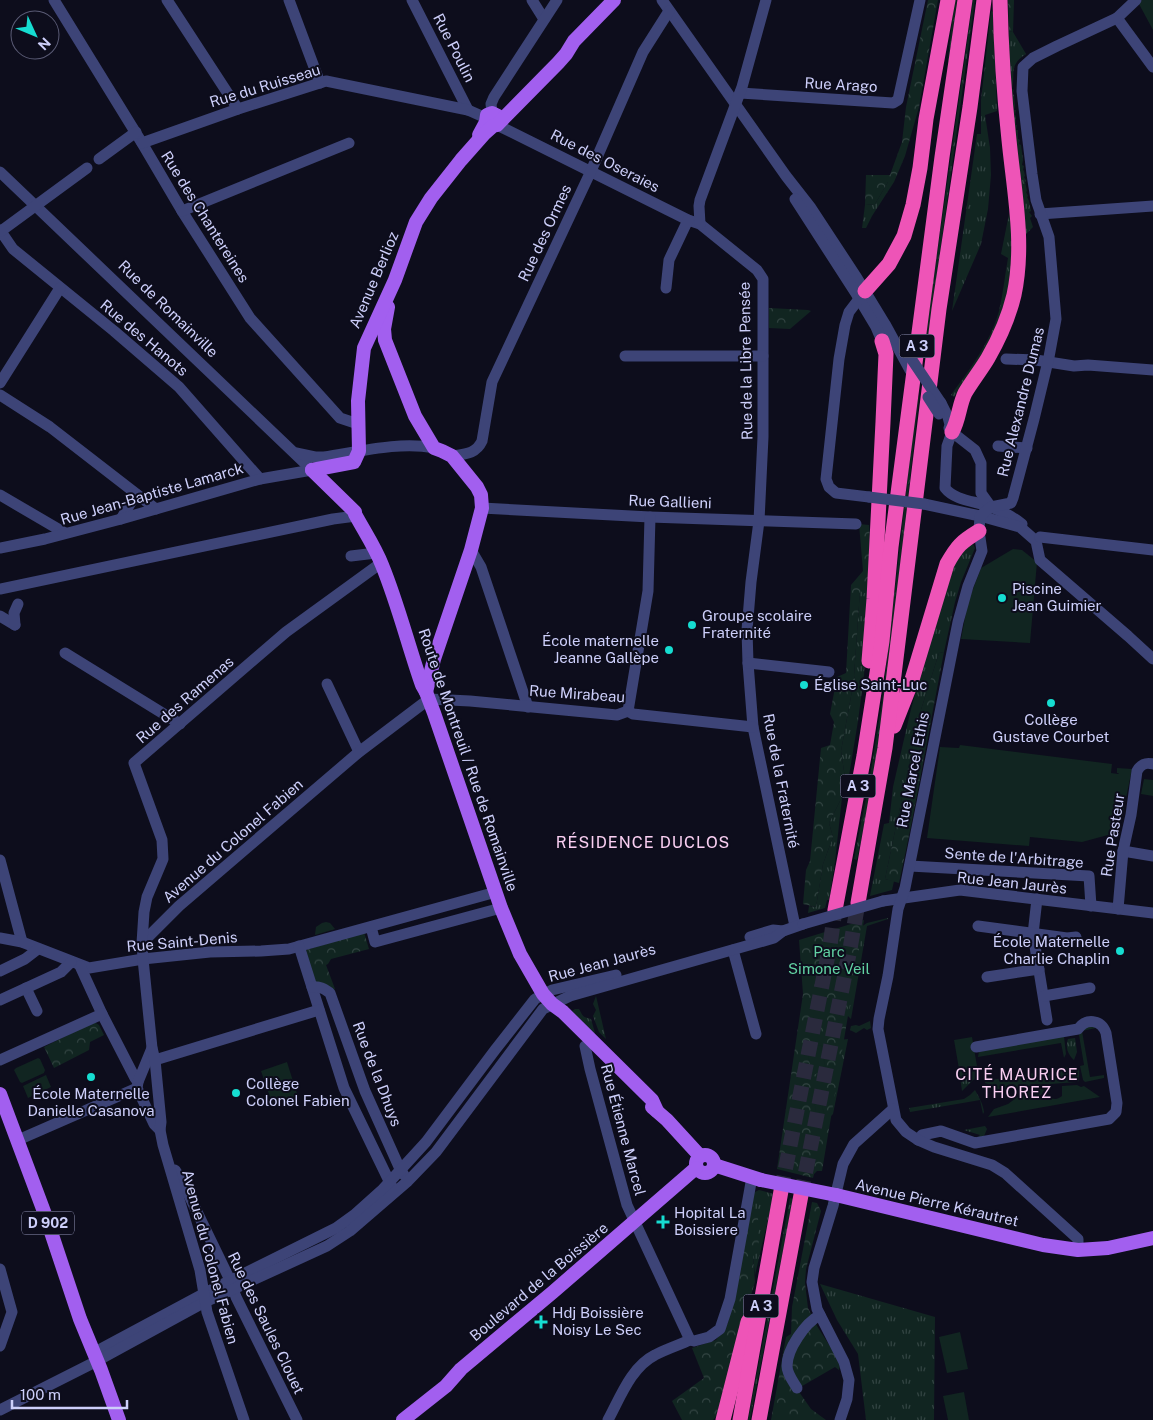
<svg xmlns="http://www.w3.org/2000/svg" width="1153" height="1420" font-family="'Public Sans',sans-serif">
<defs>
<pattern id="grass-tufts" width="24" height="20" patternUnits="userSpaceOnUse" patternTransform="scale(1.25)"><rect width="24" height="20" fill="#112521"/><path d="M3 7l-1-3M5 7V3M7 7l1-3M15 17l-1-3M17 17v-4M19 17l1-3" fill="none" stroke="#324442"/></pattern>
<pattern id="forest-crowns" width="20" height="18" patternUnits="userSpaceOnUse" patternTransform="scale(1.25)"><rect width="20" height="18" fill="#112521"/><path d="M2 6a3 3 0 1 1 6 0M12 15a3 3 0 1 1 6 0" fill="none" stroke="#324442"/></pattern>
</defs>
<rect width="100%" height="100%" fill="#0d0d1c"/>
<g fill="url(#grass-tufts)">
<path d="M954 0H957L949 61H948Z"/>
<path d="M973 0H975L926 354 923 353Z"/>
<path d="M991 11 993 12 997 111 985 115 990 148 991 175 988 209 981 244 952 311 977 134H981V100Z"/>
<path d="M1009 31 1013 32 1026 54C1008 66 1016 72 1012 89L1014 90 1013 94 1014 95 1015 105 1014 110H1016L1015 115 1016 116V125H1017L1016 130H1018V139L1020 140 1019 144 1021 145 1023 160 1022 165 1024 166 1023 170 1024 171 1025 176 1024 177 1026 181 1025 182 1027 191 1026 192 1028 196 1027 197 1029 201 1031 211 1029 212 1032 216 1030 218 1033 227 1022 238V269L1012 309Z"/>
<path d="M888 182H894L872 216 866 228H862L865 205 875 204Z"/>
<path d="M1011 204 1013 253 1009 288 998 324 982 357 954 397 951 395C970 369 990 343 999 311 1003 294 1005 275 1008 258L1001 254Z"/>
<path d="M917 395 919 398 885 702 870 795 857 860 854 859 868 788 882 702Z"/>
<path d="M970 544H973L975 548 961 582 955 602 944 652 939 653 919 716 885 879 894 881 892 890 870 896 884 824 889 823 893 787 911 709 944 591 955 562Z"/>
<path d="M860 590 869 595 864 675 858 721 846 794 843 793 845 778 841 751 852 691 857 685 854 676Z"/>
<path d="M842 797 835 862 829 900H827L825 908 808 913 809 906 816 907 823 864 833 837 829 823Z"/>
<path d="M888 918V919L867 926 851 1019 845 1013 861 927 867 923Z"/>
<path d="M326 922 330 923 335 929 315 935 316 927 322 923Z"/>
<path d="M596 996 606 1039 599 1032 593 1016 596 1010 593 1004Z"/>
<path d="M575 1009H579C583 1016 582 1017 591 1019L595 1033H592L575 1015 572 1011Z"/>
<path d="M870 1021 871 1028 867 1030 864 1028 856 1033 850 1030 851 1026 856 1025 859 1026Z"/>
<path d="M1075 1038 1077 1052 1074 1060C1068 1055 1065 1047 1068 1039Z"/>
<path d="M848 1039 833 1114 829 1118 839 1040Z"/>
<path d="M977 1066 979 1078 973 1080 962 1091 959 1069Z"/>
<path d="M975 1090C979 1097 983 1104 984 1112L983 1114 980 1100 910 1112 909 1108 964 1099 970 1095Z"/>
<path d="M985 1126 987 1129 984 1136 976 1139 980 1135 964 1130Z"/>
<path d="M759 1190 774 1194 755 1275 753 1256 752 1202 753 1193Z"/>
<path d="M790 1198 793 1199 750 1420H748Z"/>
<path d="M820 1284 935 1317 934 1420H866L858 1354 837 1320Z"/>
</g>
<g fill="url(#forest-crowns)">
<path d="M928 0H938L919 107 905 156 894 182H888L875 204 865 205 866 175H890L902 142 906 107Z"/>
<path d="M1008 0H1014L1013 32 1009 31Z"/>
<path d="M769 308 808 310 811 311 790 329 769 328Z"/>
<path d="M859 524 869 525 871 554 869 595 860 591 854 676 857 686 852 691 841 751 845 778 842 797 829 823 833 837 823 864 816 907 803 904 806 870 810 861 821 748 830 745 834 722 830 714 837 677 846 673 851 585 863 571Z"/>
<path d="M944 652C929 729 916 806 899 883L885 879 919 716 939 653Z"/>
<path d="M864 920 822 1171H817L814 1174 813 1178 777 1169 803 994 799 940Z"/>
<path d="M364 932 369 949 331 959 328 964 326 965 335 989 332 990 314 982 306 950Z"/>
<path d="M94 1022 99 1025 104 1035 90 1042 89 1050 54 1068 44 1047Z"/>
<path d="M752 1202 758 1217 759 1250 753 1256 755 1282 744 1319 723 1408 713 1420H682L672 1401 704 1378 692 1348 716 1340 728 1323Z"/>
<path d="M812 1202 817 1203 821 1211 806 1269 805 1283 808 1308 817 1326 840 1362 839 1370 835 1367 797 1389 811 1409 826 1420H771L786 1337 791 1334 792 1307Z"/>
</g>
<g fill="#112521">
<path d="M1142 0H1153V30L1139 4Z"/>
<path d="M1013 549 1022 550 1037 562 1030 643 961 639 968 602 981 568Z"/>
<path d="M960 745 1112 764 1111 773 1118 774 1119 773H1117V768L1132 769 1119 832 1082 842 1030 837 1029 846 927 838 940 747 959 748Z"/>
<path d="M1144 779 1153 780V796L1141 794Z"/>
<path d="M1090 1024 1096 1028 1082 1031 1090 1077 1104 1075V1078L1085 1082 1083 1080 1080 1066 1084 1065 1079 1035 1080 1030Z"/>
<path d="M1064 1036 1066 1054 1064 1058 1061 1043 978 1057 979 1051Z"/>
<path d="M972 1037 977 1066 959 1069 954 1040Z"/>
<path d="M821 1045 826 1071 812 1075 807 1049Z"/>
<path d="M38 1058 40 1059 45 1070 44 1073 22 1083 20 1082 14 1070 16 1068Z"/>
<path d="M287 1062 298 1097 273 1106 261 1071Z"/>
<path d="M1076 1066 1079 1070V1081L1077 1082 1038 1085 1020 1088 1008 1087 999 1091 994 1086 985 1083V1081Z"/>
<path d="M46 1075 51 1087 28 1098 23 1086Z"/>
<path d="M1077 1085 1081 1087 1084 1086 1100 1097 988 1117 994 1109 1008 1104 1024 1092 1033 1088 1047 1087 1048 1096C1053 1100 1057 1100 1062 1096V1086Z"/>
<path d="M821 1092 824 1118 816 1119 814 1093Z"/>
<path d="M960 1332 968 1369 947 1373 939 1337Z"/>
<path d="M964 1392 969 1420H948L943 1396Z"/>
</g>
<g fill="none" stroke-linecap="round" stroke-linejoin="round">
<g stroke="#2a2a3d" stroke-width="15" stroke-dasharray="15 8" stroke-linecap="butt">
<path d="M781 1191 830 945 835 910"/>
<path d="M801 1195 850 949 858 903"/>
</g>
<g stroke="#3d4477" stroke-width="11">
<path d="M54 0 142 143 182 211 250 318 340 418 358 424"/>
<path d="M167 0 238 109"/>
<path d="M289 0 320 83"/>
<path d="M412 0 468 110"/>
<path d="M532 0 542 16 545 18"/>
<path d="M662 0 786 176 811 208 857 278 885 324 910 370"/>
<path d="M1117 18 1153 67"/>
<path d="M740 93 893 103 898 100 920 0"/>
<path d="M492 113 491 104 494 97 557 0"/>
<path d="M497 125 688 220 700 224 757 270 763 279V437L759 521 751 582 747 630 748 663 753 727 795 926"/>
<path d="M142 143 238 109 326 81 468 110 486 118"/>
<path d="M99 159 136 132"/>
<path d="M0 172 312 470"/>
<path d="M795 199 855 292 876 327 882 341"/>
<path d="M182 211 349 143"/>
<path d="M1040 214 1153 206"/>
<path d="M700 224 699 206 700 200 742 87 766 0"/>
<path d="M0 230 13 249 114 331 179 387 260 479"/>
<path d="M1 231 87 168"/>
<path d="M666 288 669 260 688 220"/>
<path d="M865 291 849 312 845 325 839 359 826 479 829 487 836 493 869 497"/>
<path d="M625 356H763"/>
<path d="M1006 359 1036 360 1074 366 1088 365 1153 370"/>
<path d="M0 383 60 288"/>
<path d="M0 395 50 427 156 509"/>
<path d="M941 403 948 417 952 432 947 446 945 488C955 501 976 501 991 507 1002 511 1013 517 1022 524"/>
<path d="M949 428 952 432 975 450 981 463V493L991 507"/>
<path d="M998 446 1027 448"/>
<path d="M296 453 315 457H324C358 452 400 441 434 448"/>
<path d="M452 456C465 454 476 454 482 441L492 382 591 171 643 52 669 11"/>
<path d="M0 495 65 533"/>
<path d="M924 504 980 516 1020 527 1036 541 1040 560 1128 636 1153 659"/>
<path d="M482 508 650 517 856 524"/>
<path d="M121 519 136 494"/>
<path d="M1040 537 1153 550"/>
<path d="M0 548 45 539 121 519 260 479 312 470"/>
<path d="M471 550 481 567 528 707"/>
<path d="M351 556 376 553"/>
<path d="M0 589 333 519 356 516"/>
<path d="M0 616 15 625"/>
<path d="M15 625 14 613 18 604"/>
<path d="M65 653 180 724"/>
<path d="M748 663 829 672"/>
<path d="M327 684 359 752"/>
<path d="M628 711 648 591 650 517"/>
<path d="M1123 851 1153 856"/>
<path d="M0 860 22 942"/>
<path d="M910 866 1089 876 1091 906"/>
<path d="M1037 899 1033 934 1047 1020"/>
<path d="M883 901 960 890 1153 913"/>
<path d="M1118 909 1123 851 1131 815 1137 771C1141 764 1145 762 1153 764"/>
<path d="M978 926 1067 938 1076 937"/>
<path d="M371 927 375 942 501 908"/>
<path d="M750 937 773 930 783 931"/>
<path d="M0 938 22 942 89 968 143 959 210 952 261 951 289 949 496 892"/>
<path d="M142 943 179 906 359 752 429 699 470 701 617 715 628 711 633 714 753 727"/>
<path d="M299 946 344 1088 392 1187"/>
<path d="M733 950 756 1034"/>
<path d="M80 966 102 1014 135 1078 138 1082"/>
<path d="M0 971 25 959 38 949"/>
<path d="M987 977 1039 969"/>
<path d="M312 987C320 986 324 989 330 993L365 1091 400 1169 404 1175"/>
<path d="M26 988 37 1011"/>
<path d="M1044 996 1090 988"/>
<path d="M0 1000 61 972 71 962"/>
<path d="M585 1046 590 1069 627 1205 690 1340"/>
<path d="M152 1048 138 1082 137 1088 154 1124 160 1130"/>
<path d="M0 1060 102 1014"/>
<path d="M155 1060 319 1010"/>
<path d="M18 1140 137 1088"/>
<path d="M918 1140 922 1135 941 1131 975 1143 1109 1119 1116 1112 1117 1103 1106 1033C1101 1019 1086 1018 1078 1029L976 1047"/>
<path d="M175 1170 183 1183 230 1280 236 1297 297 1420"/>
<path d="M1078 1250V1239L1005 1173 992 1165 934 1147 918 1140 906 1132 896 1120 878 1029 879 1019 888 976 898 909 905 888 958 622 968 586 982 551 979 531 980 516 991 507 1011 503 1013 498 1034 419 1049 357 1056 319 1049 237 1036 200 1032 174 1022 91 1023 67 1033 58 1057 46 1117 18 1136 0"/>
<path d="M0 1269 12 1312 0 1346"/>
<path d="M93 1353 203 1294 336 1228 354 1215 383 1189 426 1142 495 1050 535 999 552 990 616 975"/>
<path d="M797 1388C793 1381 787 1374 787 1366 787 1349 805 1323 820 1315"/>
<path d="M0 1410 97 1361 205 1302 327 1246 350 1231 408 1181 436 1152 543 1009 570 996 774 938 783 931 803 924"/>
<path d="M244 1420 207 1312 200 1270 163 1145 160 1130 161 1122 155 1060 152 1048 143 959 142 943 144 912 147 897 163 859 162 840 134 763 286 632 381 563"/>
<path d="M608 1420C620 1398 631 1367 655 1355 666 1349 679 1345 690 1340L694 1341 709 1337 720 1329 730 1299 752 1177"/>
<path d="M840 1420 847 1399 849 1380 844 1362 817 1309 812 1282 814 1268 833 1206 843 1164 854 1144 893 1109"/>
</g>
<g stroke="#a25fef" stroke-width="14">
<path d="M479 135 486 122 487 115 492 113 498 116"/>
<path d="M388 307 384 329 385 340 415 416 434 448 442 451 452 456 477 487 481 495 482 508 471 550 434 659 426 692"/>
<path d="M312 470 354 462 359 451 358 401 364 348 395 280 416 222 431 198 461 160 484 134 493 126 497 125 558 63 566 54 574 41 614 0"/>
<path d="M312 470 355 512"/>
<path d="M355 514C364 531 375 547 382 565 398 604 408 645 422 685L426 692 434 713 501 908 520 954 543 994 552 1004 563 1012 652 1100 657 1111"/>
<path d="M0 1094 46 1217 80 1319 101 1370 119 1420"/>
<path d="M652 1107 667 1120 700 1156"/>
<circle cx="705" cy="1164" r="9"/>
<path d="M714 1165 761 1180"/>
<path d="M836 1195 1043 1245 1078 1250 1108 1248 1153 1238"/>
<path d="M403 1420 446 1386 461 1369 553 1292 696 1168"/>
</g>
<g stroke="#ee54b7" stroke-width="15">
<path d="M865 291 889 264 904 236 913 205 920 168 926 119 948 0"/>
<path d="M952 432C959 420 959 405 965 393 972 381 981 370 988 358 999 339 1009 316 1014 295 1025 244 1014 191 1009 140 1004 94 1001 47 1000 0"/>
<path d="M869 661 874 599 883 422 886 354 882 341"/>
<path d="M894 726 911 683 947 564C957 546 961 542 979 531"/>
<path d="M858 903 885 748 939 309 970 107 984 0"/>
<path d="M835 910 864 756 882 641 891 547 942 157 965 0"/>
<path d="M723 1420 748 1322 752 1316"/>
<path d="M740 1420 781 1191"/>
<path d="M759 1420 801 1195"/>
</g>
<g stroke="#3d4477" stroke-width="11">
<path d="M902 345 941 403"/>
<path d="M928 397 939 414"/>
<path d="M869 497 924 504"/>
<path d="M803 924 883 901"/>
</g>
<path stroke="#a25fef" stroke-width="14" d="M761 1180 836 1195"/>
</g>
<g fill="#16ddd1" stroke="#0d0d1c" stroke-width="2">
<circle cx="1002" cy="598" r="5"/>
<circle cx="692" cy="625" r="5"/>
<circle cx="669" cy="650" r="5"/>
<circle cx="804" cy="685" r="5"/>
<circle cx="1051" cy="703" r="5"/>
<circle cx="1120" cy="951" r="5"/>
<circle cx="91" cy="1077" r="5"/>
<circle cx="236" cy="1093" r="5"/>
<path d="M660.5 1214.5h5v5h5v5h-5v5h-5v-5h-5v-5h5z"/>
<path d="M538.5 1314.5h5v5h5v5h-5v5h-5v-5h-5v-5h5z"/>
</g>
<g text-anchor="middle" stroke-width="4" stroke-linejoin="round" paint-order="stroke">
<g fill="#0d0d1c" stroke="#9395b7" stroke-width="1">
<rect x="899.5" y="334.5" width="35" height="23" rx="4"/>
<rect x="840.5" y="774.5" width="35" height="23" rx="4"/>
<rect x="22" y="1211.5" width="52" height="23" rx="4"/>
<rect x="743.5" y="1294.5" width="35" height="23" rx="4"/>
</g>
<g font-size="14" font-weight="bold" fill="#cdcffa">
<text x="917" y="351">A 3</text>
<text x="858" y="791">A 3</text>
<text x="48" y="1228">D 902</text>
<text x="761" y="1311">A 3</text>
</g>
<g font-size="15" fill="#cdcffa" stroke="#0d0d1c">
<text transform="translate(454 48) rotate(63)" y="5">Rue Poulin</text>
<text transform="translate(841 85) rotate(3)" y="5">Rue Arago</text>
<text transform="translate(265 86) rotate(-17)" y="5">Rue du Ruisseau</text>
<text transform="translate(605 161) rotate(27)" y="5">Rue des Oseraies</text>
<text transform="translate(205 217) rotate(58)" y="5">Rue des Chantereines</text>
<text transform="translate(545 233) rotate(-65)" y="5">Rue des Ormes</text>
<text transform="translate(374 280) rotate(-67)" y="5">Avenue Berlioz</text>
<text transform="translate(168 309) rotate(44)" y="5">Rue de Romainville</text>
<text transform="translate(144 338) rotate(40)" y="5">Rue des Hanots</text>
<text transform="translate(746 361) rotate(-91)" y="5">Rue de la Libre Pensée</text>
<text transform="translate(1021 402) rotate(-76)" y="5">Rue Alexandre Dumas</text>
<text transform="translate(152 494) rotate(-16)" y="5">Rue Jean-Baptiste Lamarck</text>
<text transform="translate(670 502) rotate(2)" y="5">Rue Gallieni</text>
<text transform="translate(577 694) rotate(4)" y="5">Rue Mirabeau</text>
<text transform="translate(185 700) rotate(-41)" y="5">Rue des Ramenas</text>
<text transform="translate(468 760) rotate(71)" y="5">Route de Montreuil / Rue de Romainville</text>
<text transform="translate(913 770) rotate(-79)" y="5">Rue Marcel Ethis</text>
<text transform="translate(781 781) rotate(79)" y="5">Rue de la Fraternité</text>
<text transform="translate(1113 835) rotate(-81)" y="5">Rue Pasteur</text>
<text transform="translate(233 841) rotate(-41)" y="5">Avenue du Colonel Fabien</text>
<text transform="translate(1014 858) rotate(4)" y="5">Sente de l'Arbitrage</text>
<text transform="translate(1012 883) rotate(6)" y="5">Rue Jean Jaurès</text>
<text transform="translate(182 942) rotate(-5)" y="5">Rue Saint-Denis</text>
<text transform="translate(602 963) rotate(-15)" y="5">Rue Jean Jaurès</text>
<text transform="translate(377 1074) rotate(69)" y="5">Rue de la Dhuys</text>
<text transform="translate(623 1130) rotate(75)" y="5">Rue Étienne Marcel</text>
<text transform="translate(937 1203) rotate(13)" y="5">Avenue Pierre Kérautret</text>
<text transform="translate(210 1257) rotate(75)" y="5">Avenue du Colonel Fabien</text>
<text transform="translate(539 1282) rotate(-40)" y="5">Boulevard de la Boissière</text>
<text transform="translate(266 1323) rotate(64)" y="5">Rue des Saules Clouet</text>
</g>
<g font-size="15" fill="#cdcffa" stroke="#0d0d1c" text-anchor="start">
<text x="1012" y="594">Piscine<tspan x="1012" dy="17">Jean Guimier</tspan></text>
<text x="702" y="621">Groupe scolaire<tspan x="702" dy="17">Fraternité</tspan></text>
<text x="659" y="646" text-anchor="end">École maternelle<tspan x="659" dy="17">Jeanne Gallèpe</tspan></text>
<text x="814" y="690">Église Saint-Luc</text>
<text x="1051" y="725" text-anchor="middle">Collège<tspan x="1051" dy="17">Gustave Courbet</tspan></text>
<text x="1110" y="947" text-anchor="end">École Maternelle<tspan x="1110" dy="17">Charlie Chaplin</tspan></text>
<text x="246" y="1089">Collège<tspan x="246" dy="17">Colonel Fabien</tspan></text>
<text x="91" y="1099" text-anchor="middle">École Maternelle<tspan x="91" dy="17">Danielle Casanova</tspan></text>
<text x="674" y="1218">Hopital La<tspan x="674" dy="17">Boissiere</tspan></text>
<text x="552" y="1318">Hdj Boissière<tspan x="552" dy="17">Noisy Le Sec</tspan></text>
</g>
<g font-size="15" fill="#62d2a3" stroke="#0d0d1c">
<text x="829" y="957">Parc<tspan x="829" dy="17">Simone Veil</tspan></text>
</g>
<g font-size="16" letter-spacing="1" fill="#facff2" stroke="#0d0d1c">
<text x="643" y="848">RÉSIDENCE DUCLOS</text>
<text x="1017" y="1080">CITÉ MAURICE<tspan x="1017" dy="18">THOREZ</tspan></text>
</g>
</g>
<g transform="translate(35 35) rotate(134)"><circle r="24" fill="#0d0d1c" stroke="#5a5b75"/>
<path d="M0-4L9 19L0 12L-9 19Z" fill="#16ddd1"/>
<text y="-8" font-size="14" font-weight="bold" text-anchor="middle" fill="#cdcffa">N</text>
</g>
<path d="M12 1400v8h115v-8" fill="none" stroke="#cdcffa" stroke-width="2.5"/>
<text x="20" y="1400" font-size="15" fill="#cdcffa" stroke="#0d0d1c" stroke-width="4" paint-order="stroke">100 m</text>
</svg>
